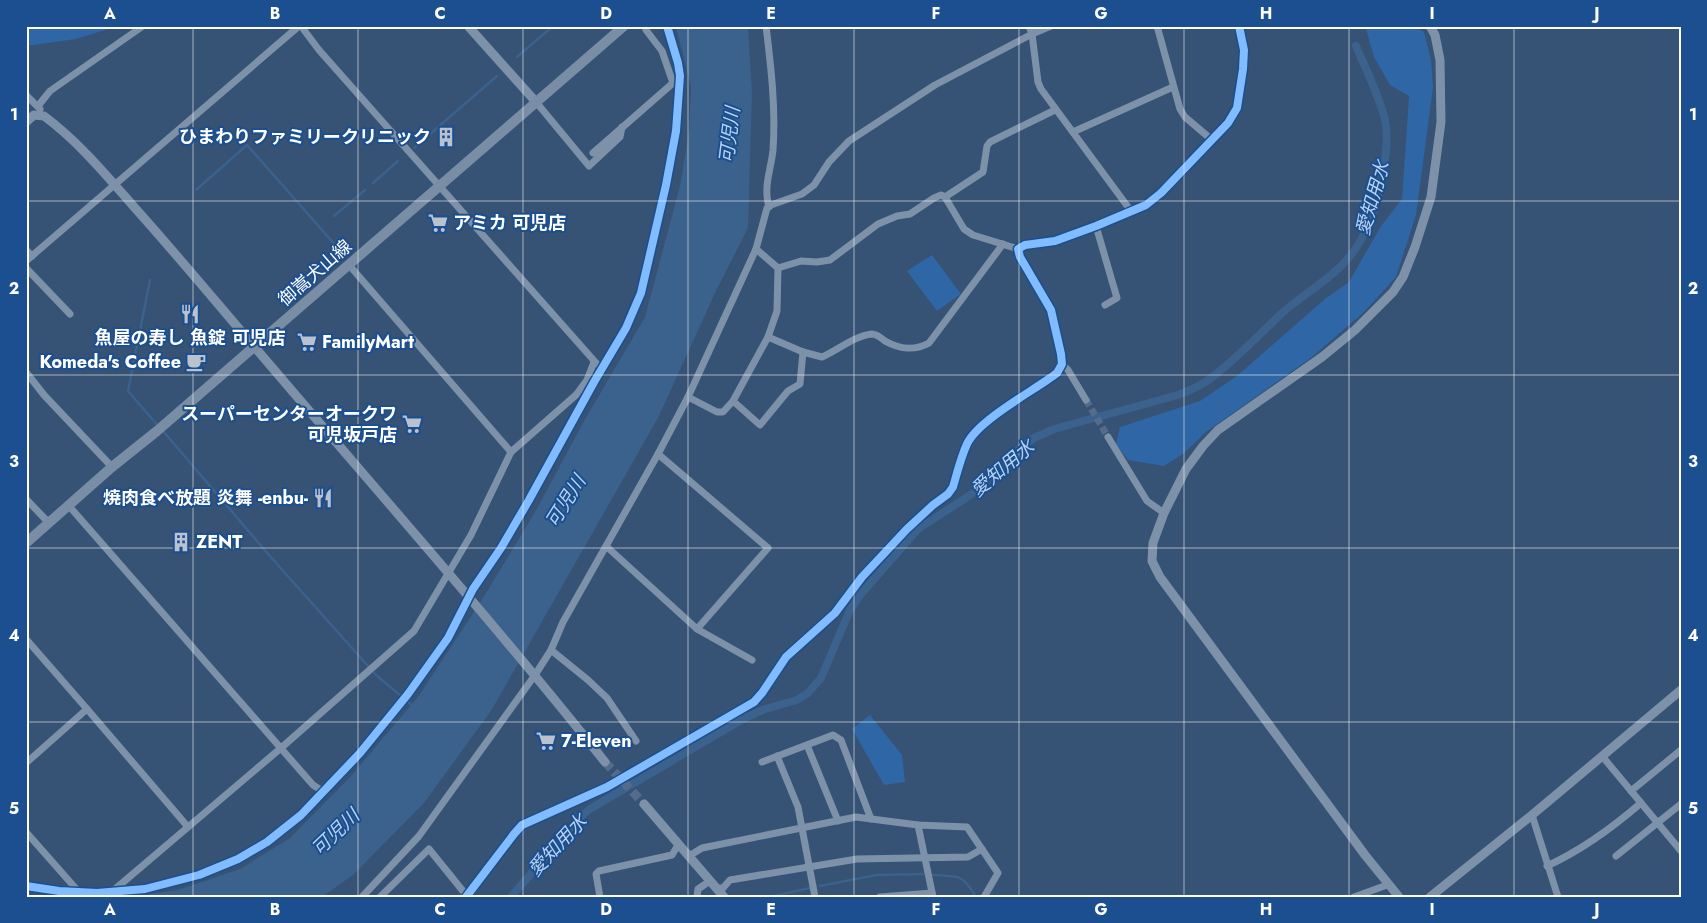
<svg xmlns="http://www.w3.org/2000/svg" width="1707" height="923" font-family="Jost,'Noto Sans JP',sans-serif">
<rect width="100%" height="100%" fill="#365274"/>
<g fill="#2f66a5">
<path d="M26 26H118L76 39 26 46Z"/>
<path d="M1378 26H1415L1424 32 1431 60 1433 88 1416 215 1396 277 1364 312 1312 357 1206 432 1183 454 1164 466 1128 460 1116 444 1120 427 1200 401 1237 376 1326 298 1349 282 1381 226 1402 199 1409 96 1390 85 1374 57 1366 29Z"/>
<path d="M932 255 961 294 937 311 907 271Z"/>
<path d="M870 715 902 755 905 782 884 785 852 729Z"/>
</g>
<path fill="#3b618d" d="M676 26H748L752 93 748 228 716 291 658 418 491 711 424 803 353 875 322 897H129L178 890 240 869 290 838 351 776 418 697 483 598 535 512 584 421 645 317 680 186 689 132 691 87Z"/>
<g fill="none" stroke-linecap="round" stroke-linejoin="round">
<g stroke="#3b618d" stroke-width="2.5">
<path d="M517 57 553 26"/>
<path d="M414 148 497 76"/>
<path d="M373 183 398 161"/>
<path d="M196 190 247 145 345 256"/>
<path d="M334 216 365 190"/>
<path d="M150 280 128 391 159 427"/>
<path d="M163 431 269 555 376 675 413 706"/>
<path d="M932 875C959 877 962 873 976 897"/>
<path d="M820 886 876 875 923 874"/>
<path d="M769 897 810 888"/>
</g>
<path stroke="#3b618d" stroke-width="8" d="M511 897 577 820 590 809 743 719 765 709 797 700 808 693 821 678 850 610 860 595 918 529 978 490 1019 449 1034 438 1054 429 1178 395C1191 390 1205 384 1215 375 1239 356 1260 334 1282 313 1300 297 1321 285 1339 268 1345 262 1353 253 1358 245 1375 218 1392 152 1385 120 1379 95 1366 70 1356 46"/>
<path stroke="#546c89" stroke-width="7" stroke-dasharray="7 3.5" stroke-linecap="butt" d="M1086 400 1108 437"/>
<path stroke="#546c89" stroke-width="9" stroke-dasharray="9 4.5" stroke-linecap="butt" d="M605 762 644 804"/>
<g stroke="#7d92a8" stroke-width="7">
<path d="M301 26 319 50 597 364"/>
<path d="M766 26C771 67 776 109 773 150 771 170 763 186 769 207"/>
<path d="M1051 26 1032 34 1038 82 1041 89 1131 211"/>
<path d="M1157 26 1180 109 1185 117 1212 140"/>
<path d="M26 95 40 109"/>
<path d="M536 102 589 166 620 137 622 127"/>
<path d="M38 106 50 91 143 26"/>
<path d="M1073 132 1173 87"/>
<path d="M593 153 673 83 662 51 646 30"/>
<path d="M945 197 983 172 987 146 990 142 1055 110"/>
<path d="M1096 226 1117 298 1105 305"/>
<path d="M26 250 32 256"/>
<path d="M26 261 299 26"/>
<path d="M349 265 511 452"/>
<path d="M26 268 70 314"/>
<path d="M778 268 801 261 817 262 830 260 878 224 897 216 910 214 934 198 941 195 945 197 964 229 973 235 1018 249"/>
<path d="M768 337 803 352 822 357C838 350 854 336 872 334 877 334 881 338 885 341 899 349 915 351 929 343L1003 244"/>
<path d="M1062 364 1068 370 1086 400"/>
<path d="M26 372 44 395 112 467"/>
<path d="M688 397 717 412H723L733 401 768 337 777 311 778 268 756 249"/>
<path d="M733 401 760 425 788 391 800 384 803 352"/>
<path d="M1108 437 1147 501 1164 513"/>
<path d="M26 499 49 523"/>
<path d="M69 506 313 785 324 792"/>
<path d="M606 546 697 629 768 548 658 454"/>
<path d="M697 629 752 660"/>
<path d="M26 639 87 709"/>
<path d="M551 650 563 622 658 454 688 397 756 249 767 208 771 205 802 194 814 185 829 162 849 141 935 85 1032 34 1029 26"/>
<path d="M807 745 838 821"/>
<path d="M777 756 798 807 815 897"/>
<path d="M1602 756 1681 851"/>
<path d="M762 762 833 735 841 740 871 819"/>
<path d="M26 763 87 709 188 827"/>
<path d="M1631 791 1681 750"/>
<path d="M1532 815 1558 897"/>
<path d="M918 825 933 897"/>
<path d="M26 832 78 891"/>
<path d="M689 856 702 848 856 817 918 825 967 827 998 873 984 897"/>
<path d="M1616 856 1681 804"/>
<path d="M1547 866C1582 850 1612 828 1641 803"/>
<path d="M26 886 59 891 97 893 145 889 199 875 238 859 267 842 301 815 360 753 408 694 448 638 473 589 501 548 529 500 594 382 626 328 641 293 666 185 676 131 680 76 678 63 667 26"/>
<path d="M718 888H723L730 880 857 859 968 857 982 849"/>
<path d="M114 890 281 748 414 631 471 535 511 452 576 395 587 380 594 362"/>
<path d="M362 897 419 836 535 675 551 650 588 680 607 698 636 741"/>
<path d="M380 897 429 849 467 896"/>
<path d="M466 897 514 834 522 825 607 787 754 702 762 693 786 657 835 613 862 577 907 529 933 505 948 494 953 487C957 473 961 457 967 444 978 420 1035 390 1057 373L1062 364 1061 354 1051 310 1020 257 1018 249 1025 245 1055 241 1096 226 1146 205 1161 193 1228 123 1237 108 1243 69 1244 50 1239 26"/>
<path d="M600 897 596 874 599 871 672 855 678 845"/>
<path d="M697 897 698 889 710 881"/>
<path d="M880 897 932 893"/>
<path d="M1354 897 1387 885"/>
</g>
<g stroke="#7d92a8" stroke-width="9">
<path d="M468 26 536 102"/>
<path d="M26 122 34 115 44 116C79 142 107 176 135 208 179 257 221 308 264 358 378 492 495 624 605 762"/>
<path d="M644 804 724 897"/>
<path d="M1399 897 1365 855 1160 577 1152 561 1153 543 1164 513 1186 469 1203 446 1218 430 1322 357 1355 330 1393 292 1403 277 1415 247 1431 197 1441 122 1440 60 1435 35 1430 26"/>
<path d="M1430 897 1532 815 1681 690"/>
</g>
<path stroke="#798da4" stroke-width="10" d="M26 543 112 467 157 431 624 26"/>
<defs>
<g id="cycleway">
<path d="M26 886 59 891 97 893 145 889 199 875 238 859 267 842 301 815 360 753 408 694 448 638 473 589 501 548 529 500 594 382 626 328 641 293 666 185 676 131 680 76 678 63 667 26"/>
<path d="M466 897 514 834 522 825 607 787 754 702 762 693 786 657 835 613 862 577 907 529 933 505 948 494 953 487C957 473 961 457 967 444 978 420 1035 390 1057 373L1062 364 1061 354 1051 310 1020 257 1018 249 1025 245 1055 241 1096 226 1146 205 1161 193 1228 123 1237 108 1243 69 1244 50 1239 26"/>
</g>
</defs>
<use href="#cycleway" stroke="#1b4f8f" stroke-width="11"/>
<use href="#cycleway" stroke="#80bcff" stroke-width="8"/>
</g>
<path fill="none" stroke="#fff" stroke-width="1" stroke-opacity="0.55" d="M193 26V897M358 26V897M523 26V897M688 26V897M854 26V897M1019 26V897M1184 26V897M1349 26V897M1514 26V897M26 201H1681M26 375H1681M26 548H1681M26 722H1681"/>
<defs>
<symbol id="building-bare" viewBox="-9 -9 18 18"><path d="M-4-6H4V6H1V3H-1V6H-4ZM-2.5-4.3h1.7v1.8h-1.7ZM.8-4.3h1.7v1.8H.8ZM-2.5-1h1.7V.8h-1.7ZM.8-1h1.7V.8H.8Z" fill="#b9c2ce" stroke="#1b4f8f" stroke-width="2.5" paint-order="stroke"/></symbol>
<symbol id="supermarket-bare" viewBox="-9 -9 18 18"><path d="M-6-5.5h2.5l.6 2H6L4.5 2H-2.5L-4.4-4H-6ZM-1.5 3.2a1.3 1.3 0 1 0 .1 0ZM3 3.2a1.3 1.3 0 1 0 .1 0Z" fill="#b9c2ce" stroke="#1b4f8f" stroke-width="2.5" paint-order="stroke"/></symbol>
<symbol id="restaurant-bare" viewBox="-9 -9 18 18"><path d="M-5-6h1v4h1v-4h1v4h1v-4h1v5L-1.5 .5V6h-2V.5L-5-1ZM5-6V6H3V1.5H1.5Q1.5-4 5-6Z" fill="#b9c2ce" stroke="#1b4f8f" stroke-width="2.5" paint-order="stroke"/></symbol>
<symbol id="cafe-bare" viewBox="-9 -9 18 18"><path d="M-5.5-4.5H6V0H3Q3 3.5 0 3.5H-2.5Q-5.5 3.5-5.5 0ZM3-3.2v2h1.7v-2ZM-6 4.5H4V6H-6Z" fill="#b9c2ce" stroke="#1b4f8f" stroke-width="2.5" paint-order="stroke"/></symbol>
</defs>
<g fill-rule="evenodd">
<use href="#building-bare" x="432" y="123" width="28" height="28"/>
<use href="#supermarket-bare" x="424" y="209" width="28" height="28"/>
<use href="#restaurant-bare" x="176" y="300" width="28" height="28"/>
<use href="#supermarket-bare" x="293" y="328" width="28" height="28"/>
<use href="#cafe-bare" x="182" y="348" width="28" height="28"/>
<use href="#supermarket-bare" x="398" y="410" width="28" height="28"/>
<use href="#restaurant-bare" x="309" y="484" width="28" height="28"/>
<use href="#building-bare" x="167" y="528" width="28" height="28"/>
<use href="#supermarket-bare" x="532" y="727" width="28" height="28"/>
</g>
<g text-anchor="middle" stroke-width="4" stroke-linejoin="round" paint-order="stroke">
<g font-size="18" font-weight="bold" fill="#fff" stroke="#1b4f8f" text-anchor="end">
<text x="431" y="143">ひまわりファミリークリニック</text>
<text x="453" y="229" text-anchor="start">アミカ 可児店</text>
<text x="190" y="344" text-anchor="middle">魚屋の寿し 魚錠 可児店</text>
<text x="322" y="348" text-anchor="start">FamilyMart</text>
<text x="181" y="368">Komeda's Coffee</text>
<text x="397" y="420">スーパーセンターオークワ<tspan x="397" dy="21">可児坂戸店</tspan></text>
<text x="308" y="504">焼肉食べ放題 炎舞 ‐enbu‐</text>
<text x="196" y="548" text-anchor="start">ZENT</text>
<text x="561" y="747" text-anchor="start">7-Eleven</text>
</g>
<g font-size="18" fill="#fff" stroke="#1b4f8f">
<text transform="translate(315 273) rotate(-41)" y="6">御嵩犬山線</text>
</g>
<g font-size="19" font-style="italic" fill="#b5d3f5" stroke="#1b4f8f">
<text transform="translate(729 135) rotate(-83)" y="7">可児川</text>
<text transform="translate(1372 198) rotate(-74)" y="7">愛知用水</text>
<text transform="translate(1002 468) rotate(-40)" y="7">愛知用水</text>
<text transform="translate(565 501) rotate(-58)" y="7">可児川</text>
<text transform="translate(335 832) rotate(-44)" y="7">可児川</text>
<text transform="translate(557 845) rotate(-47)" y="7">愛知用水</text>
</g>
</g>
<rect width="1707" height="923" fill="none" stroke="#1b4f8f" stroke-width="55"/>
<rect x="28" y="28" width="1652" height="868" fill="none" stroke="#fff" stroke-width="2"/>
<g font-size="16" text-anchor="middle" font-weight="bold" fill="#fff">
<text x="110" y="19">A</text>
<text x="275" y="19">B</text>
<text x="440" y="19">C</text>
<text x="606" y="19">D</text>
<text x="771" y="19">E</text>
<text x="936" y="19">F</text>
<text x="1101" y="19">G</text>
<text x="1266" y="19">H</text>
<text x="1432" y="19">I</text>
<text x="1597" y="19">J</text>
<text x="14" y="120">1</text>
<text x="1693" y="120">1</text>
<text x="14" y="294">2</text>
<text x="1693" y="294">2</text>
<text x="14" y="467">3</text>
<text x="1693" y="467">3</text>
<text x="14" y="641">4</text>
<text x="1693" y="641">4</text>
<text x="14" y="814">5</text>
<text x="1693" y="814">5</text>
<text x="110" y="915">A</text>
<text x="275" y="915">B</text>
<text x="440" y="915">C</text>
<text x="606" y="915">D</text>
<text x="771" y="915">E</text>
<text x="936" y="915">F</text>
<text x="1101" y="915">G</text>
<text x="1266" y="915">H</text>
<text x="1432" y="915">I</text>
<text x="1597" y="915">J</text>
</g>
</svg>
